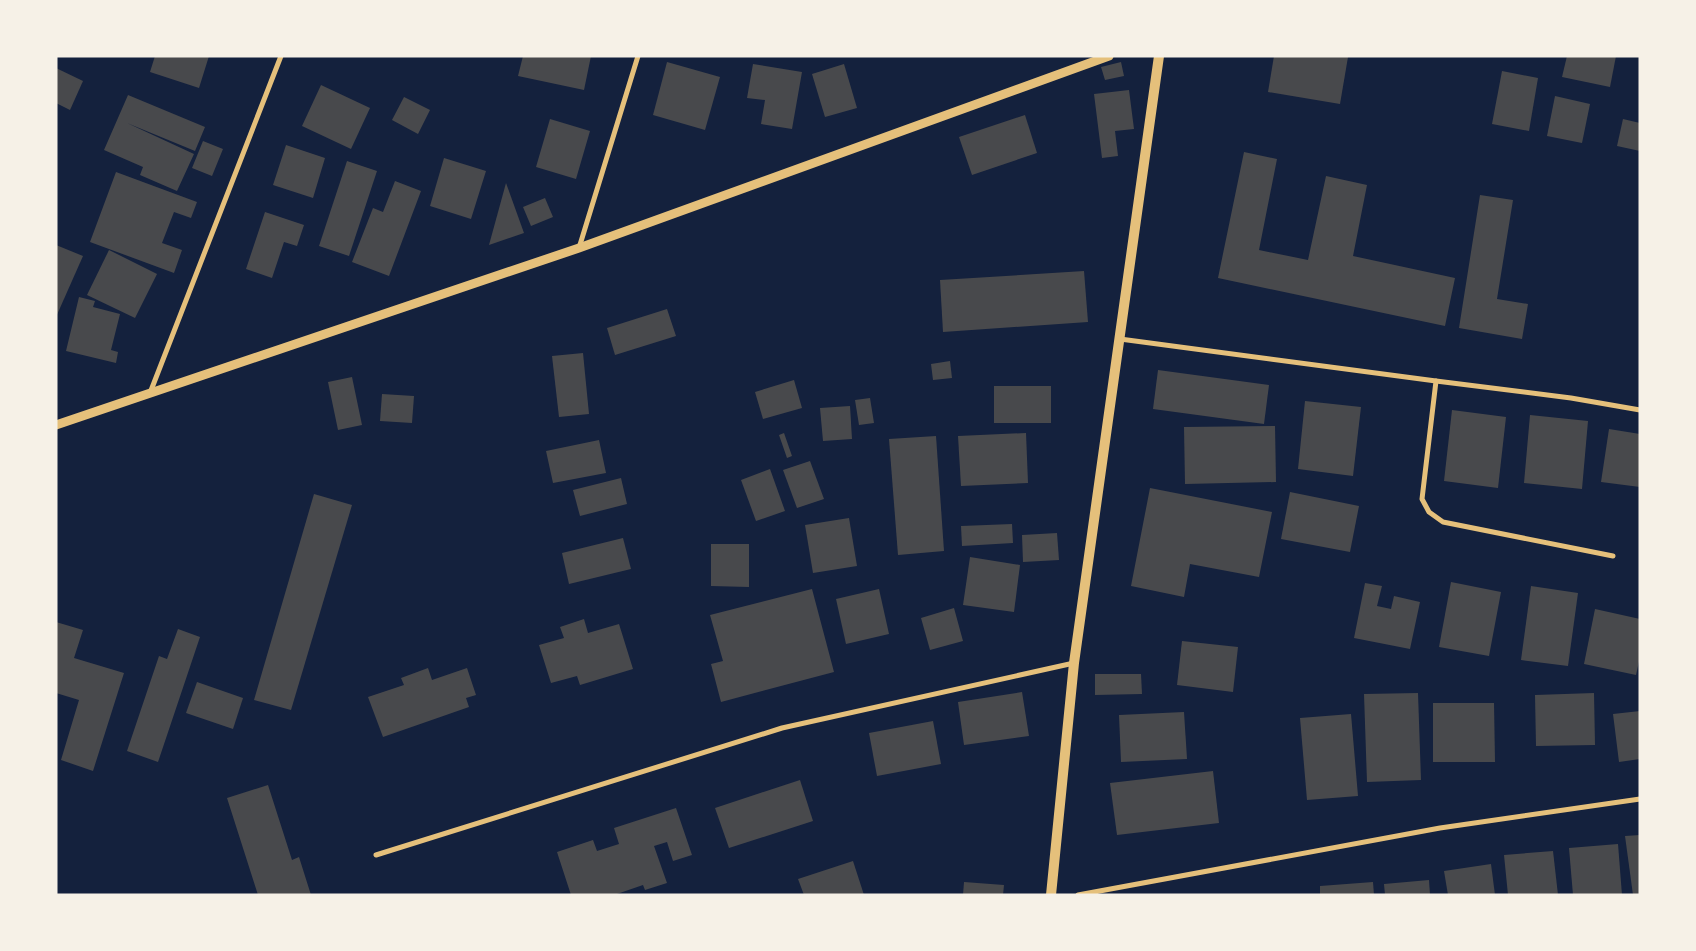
<svg xmlns="http://www.w3.org/2000/svg" width="1696" height="951" font-family="Manrope,sans-serif">
<rect width="100%" height="100%" fill="#14213d"/>
<g fill="#48494c">
<path d="M155 56H209L199 88 150 72Z"/>
<path d="M523 56H591L584 90 518 76Z"/>
<path d="M1274 56 1348 57 1340 104 1268 92Z"/>
<path d="M1567 56H1616L1610 87 1562 77Z"/>
<path d="M667 62 720 77 705 130 653 115Z"/>
<path d="M1121 62 1124 76 1105 80 1101 67Z"/>
<path d="M753 64 802 72 792 129 761 124 765 100 747 98Z"/>
<path d="M844 64 857 108 825 117 812 74Z"/>
<path d="M56 68 83 81 70 110 56 103Z"/>
<path d="M1502 71 1538 78 1529 131 1492 124Z"/>
<path d="M321 85 370 108 351 149 302 126Z"/>
<path d="M1129 90 1134 129 1115 131 1118 156 1102 158 1094 94Z"/>
<path d="M128 95 205 127 195 151 127 123 194 154 177 191 140 175 143 167 104 150Z"/>
<path d="M1555 96 1590 104 1582 143 1547 136Z"/>
<path d="M404 97 430 110 418 134 392 120Z"/>
<path d="M1025 115 1037 153 972 175 959 137Z"/>
<path d="M550 119 590 131 576 179 536 167Z"/>
<path d="M1623 119 1640 123V151L1617 146Z"/>
<path d="M203 141 223 149 212 176 192 168Z"/>
<path d="M286 145 325 158 313 198 273 185Z"/>
<path d="M1244 152 1277 159 1259 250 1308 260 1326 176 1367 185 1353 256 1455 278 1445 326 1218 278Z"/>
<path d="M444 158 486 171 471 219 430 206Z"/>
<path d="M347 161 377 171 349 256 319 246Z"/>
<path d="M116 172 197 202 191 218 174 212 162 243 182 250 174 273 90 242Z"/>
<path d="M395 181 421 191 389 276 352 262 373 208 383 212Z"/>
<path d="M506 183 524 233 489 245Z"/>
<path d="M1480 195 1513 200 1497 299 1528 304 1522 339 1459 328Z"/>
<path d="M545 198 553 217 531 226 523 207Z"/>
<path d="M265 212 304 225 297 246 284 242 272 278 246 269Z"/>
<path d="M56 245 83 256 56 317Z"/>
<path d="M109 250 157 274 135 318 87 295Z"/>
<path d="M1084 271 1088 322 943 332 940 280Z"/>
<path d="M79 297 95 301 93 307 120 314 111 350 118 352 116 363 66 351Z"/>
<path d="M667 309 676 336 615 355 607 328Z"/>
<path d="M583 353 589 414 559 417 552 356Z"/>
<path d="M950 361 952 378 933 380 931 364Z"/>
<path d="M1158 370 1269 385 1264 424 1153 409Z"/>
<path d="M352 377 362 425 338 430 328 382Z"/>
<path d="M794 380 802 408 763 419 755 392Z"/>
<rect x="994" y="386" width="57" height="37"/>
<path d="M382 394 414 396 412 423 380 421Z"/>
<path d="M870 398 874 423 859 425 855 400Z"/>
<path d="M1305 401 1361 407 1353 476 1298 469Z"/>
<path d="M850 406 852 439 823 441 820 408Z"/>
<path d="M1452 410 1506 417 1498 488 1444 481Z"/>
<path d="M1530 415 1588 421 1582 489 1524 483Z"/>
<path d="M1275 426 1276 482 1185 484 1184 427Z"/>
<path d="M1609 429 1640 434V487L1601 482Z"/>
<path d="M784 433 792 456 787 458 779 435Z"/>
<path d="M1026 433 1028 483 961 486 958 436Z"/>
<path d="M936 436 944 551 898 555 889 439Z"/>
<path d="M599 440 606 473 553 483 546 451Z"/>
<path d="M810 461 824 499 797 508 783 470Z"/>
<path d="M770 469 785 511 756 521 741 480Z"/>
<path d="M621 478 627 504 580 516 573 490Z"/>
<path d="M1150 488 1272 512 1259 577 1190 564 1184 597 1131 586Z"/>
<path d="M1290 492 1359 506 1350 552 1281 539Z"/>
<path d="M314 494 352 505 291 710 254 700Z"/>
<path d="M849 518 857 566 813 573 805 525Z"/>
<path d="M1012 524 1013 543 962 546 961 526Z"/>
<path d="M1057 533 1059 560 1023 562 1022 535Z"/>
<path d="M623 538 631 569 569 584 562 553Z"/>
<path d="M711 544H749V587L711 586Z"/>
<path d="M970 557 1020 565 1014 612 963 605Z"/>
<path d="M1451 582 1501 592 1489 656 1439 647Z"/>
<path d="M1365 583 1382 586 1377 606 1391 609 1394 596 1420 602 1410 649 1354 638Z"/>
<path d="M1531 586 1578 593 1568 666 1521 660Z"/>
<path d="M812 589 834 672 721 702 711 664 723 661 710 615Z"/>
<path d="M879 589 889 634 846 644 836 599Z"/>
<path d="M954 608 963 641 930 650 921 618Z"/>
<path d="M1595 609 1640 619V657L1636 675 1584 664Z"/>
<path d="M584 619 588 633 619 624 633 669 580 685 577 676 551 683 539 645 564 638 560 627Z"/>
<path d="M56 622 83 630 74 658 124 673 93 771 61 760 79 700 56 693Z"/>
<path d="M178 629 200 637 158 762 127 751 159 656 167 659Z"/>
<path d="M1182 641 1238 647 1233 692 1177 685Z"/>
<path d="M428 668 432 680 467 668 476 695 466 698 469 707 383 737 368 697 404 685 401 678Z"/>
<path d="M1095 674H1141L1142 694 1095 695Z"/>
<path d="M197 682 243 698 233 729 186 713Z"/>
<path d="M1022 692 1029 736 964 745 958 702Z"/>
<path d="M1418 693 1421 780 1367 782 1364 694Z"/>
<path d="M1594 693 1595 745 1536 746 1535 695Z"/>
<path d="M1433 703H1494L1495 762H1433Z"/>
<path d="M1640 711V759L1619 762 1613 714Z"/>
<path d="M1184 712 1187 759 1121 762 1119 715Z"/>
<path d="M1351 714 1358 796 1307 800 1300 718Z"/>
<path d="M933 721 941 764 877 776 869 733Z"/>
<path d="M1213 771 1219 823 1117 835 1110 783Z"/>
<path d="M800 780 813 821 729 848 715 808Z"/>
<path d="M268 785 292 860 299 857 311 895H258L227 798Z"/>
<path d="M676 808 692 855 673 861 667 842 654 846 667 883 645 890 643 885 614 895H571L557 852 593 840 597 851 619 844 614 828Z"/>
<path d="M1640 835V895H1633L1625 836Z"/>
<path d="M1618 844 1622 895H1573L1569 848Z"/>
<path d="M1553 851 1558 895H1508L1504 855Z"/>
<path d="M853 861 864 895H804L798 879Z"/>
<path d="M1491 864 1495 895H1448L1444 871Z"/>
<path d="M1429 880 1430 895H1385L1384 884Z"/>
<path d="M964 882 1004 885 1003 895H963Z"/>
<path d="M1373 882 1374 895H1320V886Z"/>
</g>
<g fill="none" stroke-linecap="round" stroke-linejoin="round">
<g stroke="#e5c07b" stroke-width="5">
<path d="M579 248 638 56"/>
<path d="M1120 339 1436 381 1422 499 1429 512 1443 522 1613 556"/>
<path d="M1436 381 1571 398 1640 410"/>
<path d="M150 393 281 56"/>
<path d="M376 855 782 728 1074 663"/>
<path d="M1078 895 1440 828 1640 799"/>
</g>
<path stroke="#e5c07b" stroke-width="9" d="M56 425 579 248 1109 56"/>
<path stroke="#e5c07b" stroke-width="10" d="M1051 895 1074 663 1159 56"/>
</g>
<rect width="1696" height="951" fill="none" stroke="#f6f1e7" stroke-width="115"/>
</svg>
